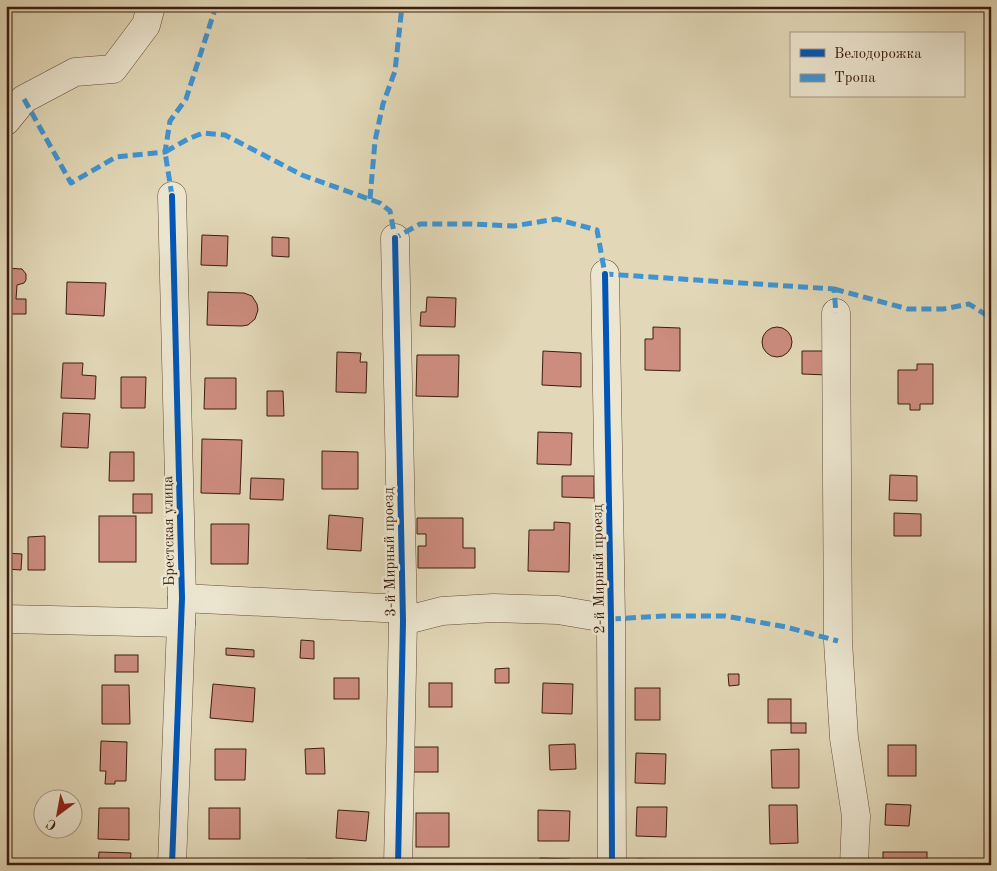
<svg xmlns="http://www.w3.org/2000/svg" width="997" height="871" font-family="'Old Standard TT',serif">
<rect width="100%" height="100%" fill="#e2d8b7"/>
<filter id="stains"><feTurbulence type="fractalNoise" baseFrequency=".004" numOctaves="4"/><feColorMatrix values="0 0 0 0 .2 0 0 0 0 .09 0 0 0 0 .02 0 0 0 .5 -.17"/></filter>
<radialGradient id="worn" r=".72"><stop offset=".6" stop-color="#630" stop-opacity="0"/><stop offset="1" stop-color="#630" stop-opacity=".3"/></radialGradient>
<g fill="#cc8c7e" stroke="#3c1c0f">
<path d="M202 235 228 236 227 266 201 265Z"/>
<path d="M272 237 289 238V257L272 256Z"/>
<path d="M6 268 22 269 26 274V280L24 283 17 285 16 299H26V314H6Z"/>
<path d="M67 282 106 283 104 316 66 314Z"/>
<path d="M208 292 244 293 252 296 257 304 258 310 255 319 248 325 242 326 207 325Z"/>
<path d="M427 297 456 298 455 327 420 326 421 312H426Z"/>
<circle cx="777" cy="342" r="15"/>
<path d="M653 327 680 328V371L645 370V339H653Z"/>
<path d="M543 351 581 353V387L542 385Z"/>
<path d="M802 351H828V375L802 374Z"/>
<path d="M337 352 361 353 360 362H367L366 393 336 392Z"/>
<path d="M417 355H459L458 397 416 396Z"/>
<path d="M63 363H83L82 375 96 376 95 399 61 398Z"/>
<path d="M917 364H933V404H920V410H910V404H898V370H917Z"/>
<path d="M121 377H146L145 408H121Z"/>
<path d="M205 378H236V409H204Z"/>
<path d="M267 391H283L284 416H267Z"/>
<path d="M63 413 90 414 88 448 61 447Z"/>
<path d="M538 432 572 433 571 465 537 464Z"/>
<path d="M202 439 242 440 240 494 201 493Z"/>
<path d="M322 451 358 452V489H322Z"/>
<path d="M110 452H134V481H109Z"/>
<path d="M890 475 917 476V501L889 500Z"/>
<path d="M562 476H594V498L562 497Z"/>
<path d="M251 478 284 479 283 500 250 499Z"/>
<rect x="133" y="494" width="19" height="19"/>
<path d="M894 513 921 514V536H894Z"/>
<path d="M329 515 363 518 361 551 327 549Z"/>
<rect x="99" y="516" width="37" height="46"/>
<path d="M417 518H463V548H475V568H418V546H426V534H417Z"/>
<path d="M554 522 570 523 569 572 528 571 529 530H554Z"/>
<path d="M211 524H249L248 564H211Z"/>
<path d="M45 536V570H28V537Z"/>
<path d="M6 553 22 554 21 570 6 569Z"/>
<path d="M301 640 314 641V659L300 658Z"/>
<path d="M226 648 254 650V657L226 655Z"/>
<rect x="115" y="655" width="23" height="17"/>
<path d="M509 668V683H495V669Z"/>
<path d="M6 671H10L8 708H6Z"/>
<path d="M728 674H739V685L729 686Z"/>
<rect x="334" y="678" width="25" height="21"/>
<rect x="429" y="683" width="23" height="24"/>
<path d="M543 683 573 684 572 714 542 713Z"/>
<path d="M213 684 255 688 253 722 210 718Z"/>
<path d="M102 685H129L130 724H102Z"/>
<rect x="635" y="688" width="25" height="32"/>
<rect x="768" y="699" width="23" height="24"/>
<rect x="791" y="723" width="15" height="10"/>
<path d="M101 741 127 742 126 781H115V784H105L106 771H100Z"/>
<path d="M575 744 576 769 550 770 549 745Z"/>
<rect x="888" y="745" width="28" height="31"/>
<rect x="412" y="747" width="26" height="25"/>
<path d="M324 748 325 774H306L305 749Z"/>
<path d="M215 749H246L245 780H215Z"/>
<path d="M799 749V788H772L771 750Z"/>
<path d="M636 753 666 754 665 784 635 783Z"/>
<path d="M886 804 911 805 909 826 885 825Z"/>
<path d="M769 805H797L798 843 770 844Z"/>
<path d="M637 807H667L666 837 636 836Z"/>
<path d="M99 808H129V840L98 839Z"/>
<rect x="209" y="808" width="31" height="31"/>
<path d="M338 810 369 812 366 841 336 838Z"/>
<path d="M538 810 570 811 569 841H538Z"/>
<rect x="416" y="813" width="33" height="34"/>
<path d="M99 852 131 853 130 865H98Z"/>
<rect x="883" y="852" width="44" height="13"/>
<path d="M540 858 570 859V865H539Z"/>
<rect x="306" y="859" width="26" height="6"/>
<path d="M637 859 667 860V865H637Z"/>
</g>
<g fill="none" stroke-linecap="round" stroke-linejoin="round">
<defs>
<g id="minor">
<path d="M6 121 24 99 75 72 113 69 146 25 151 6"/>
<path d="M172 196 182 598 172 865"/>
<path d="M395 238 403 621 398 865"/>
<path d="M605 274 611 619 612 865"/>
<path d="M836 313 838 641 844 738 856 816 854 865"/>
<path d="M182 598 403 609"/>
<path d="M6 619 181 623"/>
<path d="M403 621 442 611 493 608 558 610 611 619"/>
</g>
</defs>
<use href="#minor" stroke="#664b39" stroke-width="29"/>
<use href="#minor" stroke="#ece6d0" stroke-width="28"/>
<g stroke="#3f94d2" stroke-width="5" stroke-dasharray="10 5" stroke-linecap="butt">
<path d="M24 99 71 183 116 157 165 152 170 121 186 99 216 6"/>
<path d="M172 196 165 152 188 139 203 133 225 135 302 175 380 203 390 211 395 238 420 224H472L514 226 556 219 597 230 605 274 834 289 836 313"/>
<path d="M370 199 375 141 383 104 395 71 402 6"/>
<path d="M834 289 908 309H943L969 304 991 318"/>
<path d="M611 619 663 616H725L786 627 838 641"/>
</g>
<defs>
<g id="cycleway">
<path d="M172 196 182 598 172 865"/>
<path d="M395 238 403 621 398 865"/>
<path d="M605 274 611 619 612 865"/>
</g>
</defs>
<use href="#cycleway" stroke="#ece6d0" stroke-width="9"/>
<use href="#cycleway" stroke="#0057b8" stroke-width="6"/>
</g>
<g text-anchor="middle" stroke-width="5" stroke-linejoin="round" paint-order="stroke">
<g font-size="15" fill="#3c1c0f" stroke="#ece6d0">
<text transform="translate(168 531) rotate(-91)" y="5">Брестская улица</text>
<text transform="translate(389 552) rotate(-91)" y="5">3-й Мирный проезд</text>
<text transform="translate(598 569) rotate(-91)" y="5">2-й Мирный проезд</text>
</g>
</g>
<rect width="997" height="871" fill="none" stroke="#e2d8b7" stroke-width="25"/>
<rect x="8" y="8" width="982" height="856" fill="none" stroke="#3c1c0f" stroke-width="2.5"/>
<rect x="12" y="12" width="972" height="846" fill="none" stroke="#3c1c0f"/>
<rect x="790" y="32" width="175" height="65" fill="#ece6d0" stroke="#a69583"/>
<rect x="800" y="49" width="25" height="8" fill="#0057b8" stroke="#a69583"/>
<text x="834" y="58" font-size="15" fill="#3c1c0f">Велодорожка</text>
<rect x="800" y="74" width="25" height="8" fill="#3f94d2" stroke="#a69583"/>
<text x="834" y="82" font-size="15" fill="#3c1c0f">Тропа</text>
<g transform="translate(58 814) rotate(212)"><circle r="24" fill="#ece6d0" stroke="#a69583"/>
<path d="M0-4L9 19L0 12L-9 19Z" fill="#8f2418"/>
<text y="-8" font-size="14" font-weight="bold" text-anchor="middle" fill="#3c1c0f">С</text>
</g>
<rect width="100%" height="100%" filter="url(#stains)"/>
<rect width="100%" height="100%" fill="url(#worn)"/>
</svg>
